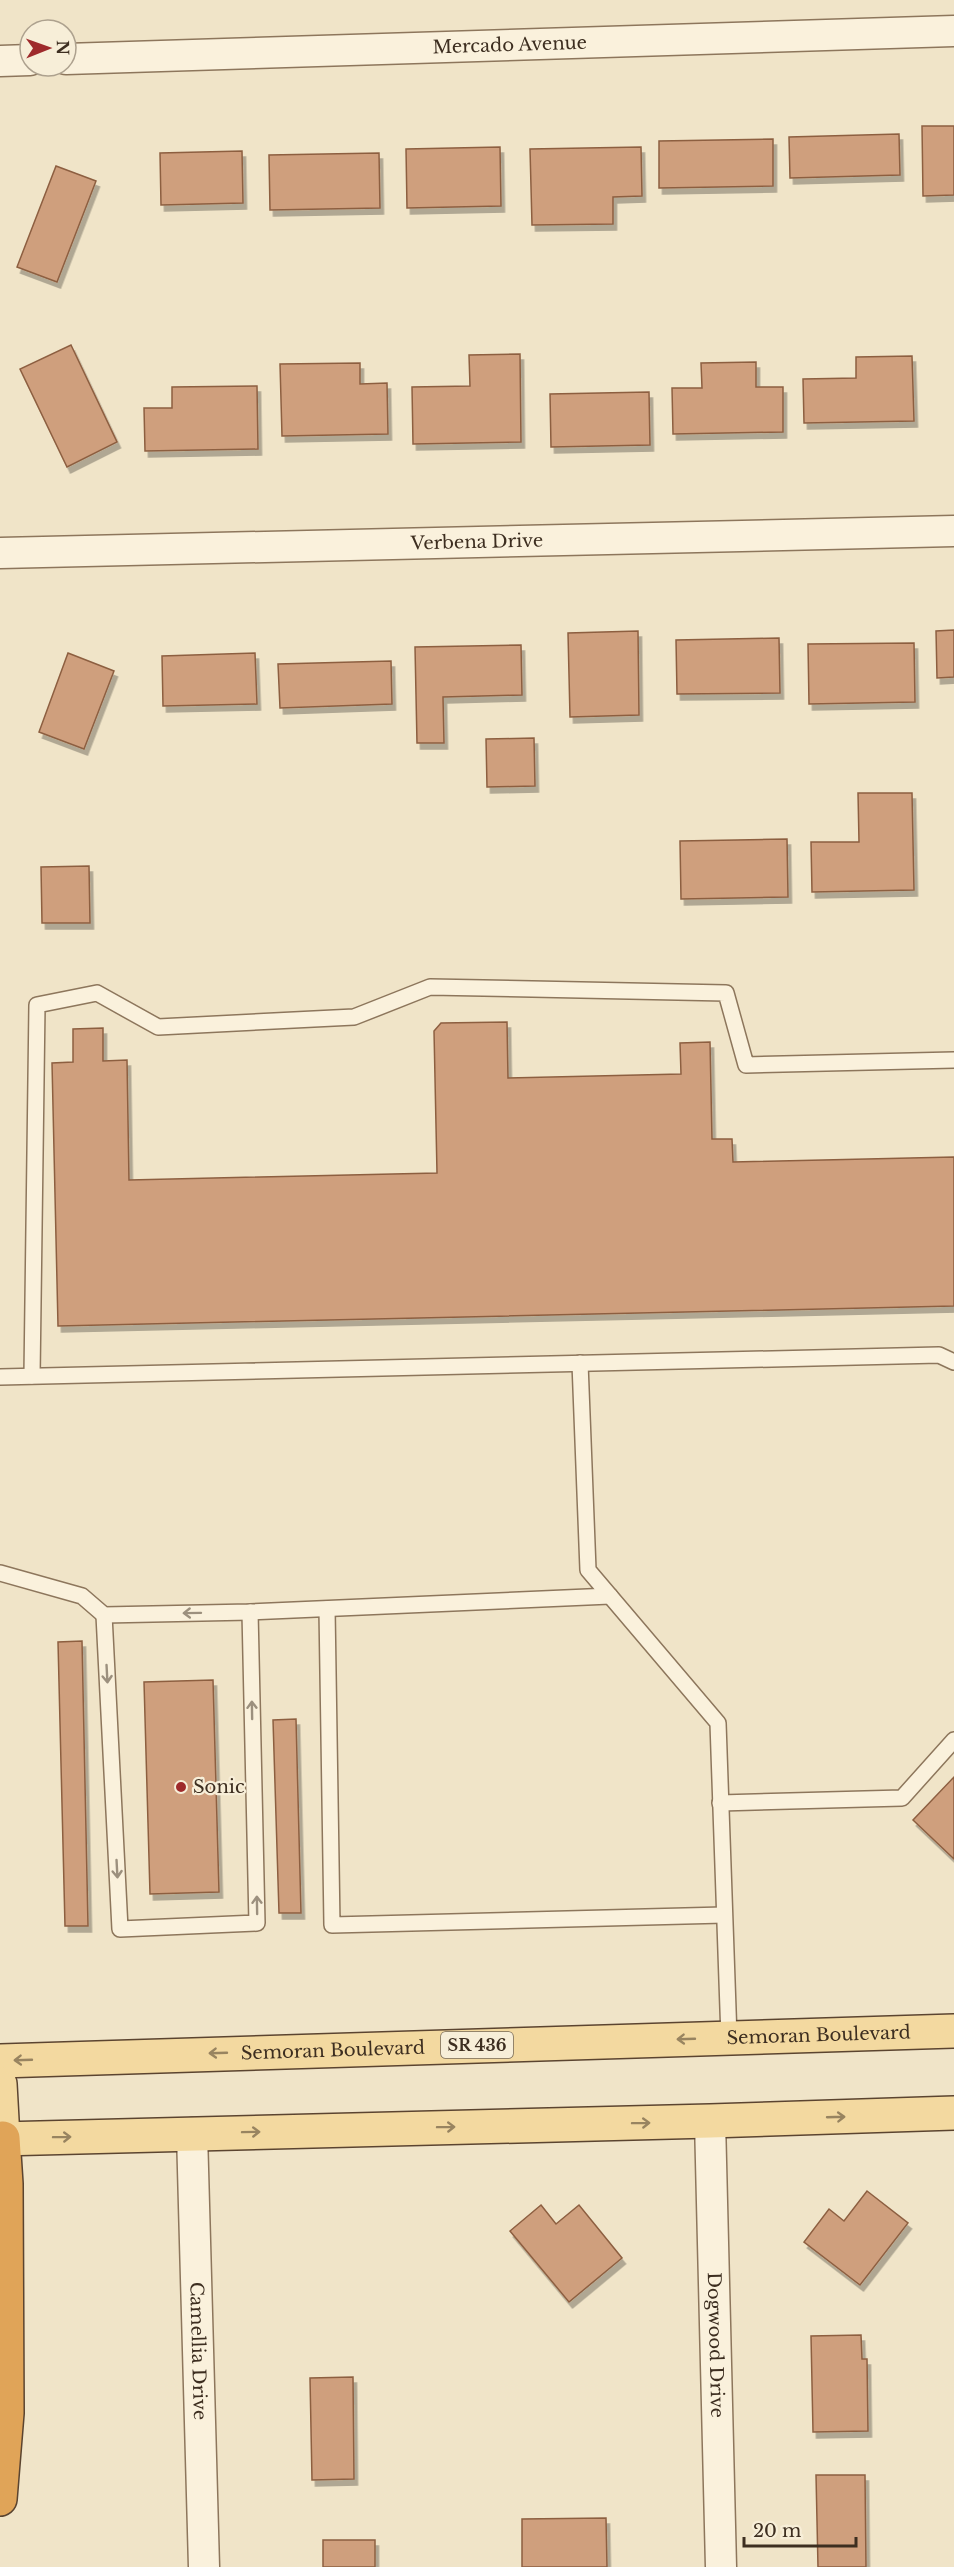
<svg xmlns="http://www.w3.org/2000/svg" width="954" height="2567" font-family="'Libre Baskerville',serif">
<defs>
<filter id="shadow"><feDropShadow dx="3.5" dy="6" stdDeviation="0" flood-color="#0004"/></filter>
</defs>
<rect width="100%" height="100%" fill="#f0e4c8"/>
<g fill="#cf9f7d" stroke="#8d5f41" stroke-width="1.5" filter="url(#shadow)">
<path d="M922 126H954V195L923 196Z"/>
<path d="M899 134 900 175 790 178 789 137Z"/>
<path d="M773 139V186L659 188V141Z"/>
<path d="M500 147 501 206 407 208 406 149Z"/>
<path d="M641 147 642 196 613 197V224L532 225 530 149Z"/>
<path d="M242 151 243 203 161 205 160 153Z"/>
<path d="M379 153 380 208 270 210 269 155Z"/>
<path d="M56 166 96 181 57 282 17 267Z"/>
<path d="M71 345 117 442 67 467 20 369Z"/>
<path d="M520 354 521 442 413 444 412 387 470 386 469 355Z"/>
<path d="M912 356 914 421 804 423 803 379 856 378V357Z"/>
<path d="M756 362V387H783V432L673 434 672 388H702L701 363Z"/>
<path d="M360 363V384L387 383 388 434 282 436 280 364Z"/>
<path d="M257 386 258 449 145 451 144 408H172V387Z"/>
<path d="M649 392 650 445 551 447 550 394Z"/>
<path d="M954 630V677L937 678 936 631Z"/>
<path d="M638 631 639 715 570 717 568 633Z"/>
<path d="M779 638 780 693 677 694 676 640Z"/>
<path d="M914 643 915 702 809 704 808 644Z"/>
<path d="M521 645 522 695 443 697 444 743H417L415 647Z"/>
<path d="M68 653 114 671 84 749 39 732Z"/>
<path d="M255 653 257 704 163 706 162 656Z"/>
<path d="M391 661 392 704 280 708 278 664Z"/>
<path d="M534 738 535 786 487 787 486 739Z"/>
<path d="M858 793H912L914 890 812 892 811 842H859Z"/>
<path d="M787 839 788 897 681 899 680 841Z"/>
<path d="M89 866 90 923H42L41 867Z"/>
<path d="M507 1022 508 1078 681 1074 680 1043 710 1042 712 1139H732L733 1162 954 1157V1306L58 1326 52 1063 73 1062V1029L103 1028V1061L127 1060 129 1180 437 1173 434 1031 441 1023Z"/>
<path d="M82 1641 88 1926H65L58 1642Z"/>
<path d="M213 1680 219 1892 150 1894 144 1682Z"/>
<path d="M296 1719 301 1913H279L273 1720Z"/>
<path d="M954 1777V1859L913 1820Z"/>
<path d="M867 2191 908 2223 860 2285 804 2242 829 2209 844 2221Z"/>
<path d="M541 2205 556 2224 579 2205 622 2258 569 2302 510 2231Z"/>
<path d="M861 2335 862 2359H867L868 2431 813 2432 811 2336Z"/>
<path d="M353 2377 354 2479 312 2480 310 2378Z"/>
<path d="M816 2475H865L866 2567H818Z"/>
<path d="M606 2518 607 2567H522V2519Z"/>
<rect x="323" y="2540" width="52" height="27"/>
</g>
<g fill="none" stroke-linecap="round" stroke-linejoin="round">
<defs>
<g id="service">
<path d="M580 1363 588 1570 718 1723 729 2038"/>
<path d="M32 1376 37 1005 97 993 158 1027 354 1017 430 987 726 993 746 1065 954 1060"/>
<path d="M0 1377 939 1355 954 1362"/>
<path d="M0 1573 82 1596 104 1615 250 1612 610 1596"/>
<path d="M327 1609 332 1925 724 1915"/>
<path d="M104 1615 120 1929 257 1923 250 1612"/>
<path d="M720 1803 902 1798 954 1740"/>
</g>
<g id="minor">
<path id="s1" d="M66 59 954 31"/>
<path d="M0 61 30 60"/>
<path id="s2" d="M0 553 954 531"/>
<path id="s3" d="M710 2121 721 2567"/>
<path id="s4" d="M192 2133 204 2567"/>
</g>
<g id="primary">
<path id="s5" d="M0 2061 954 2031"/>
<path d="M0 2084 3 2138"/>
<path d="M0 2139 710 2121 954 2113"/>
</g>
<path id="motorway" d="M0 2499 7 2413 6 2184 3 2138"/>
</defs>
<use href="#service" stroke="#8d765c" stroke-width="18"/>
<use href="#minor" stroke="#8d765c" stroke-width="33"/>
<use href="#primary" stroke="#5b4430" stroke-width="36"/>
<use href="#motorway" stroke="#5b4430" stroke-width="36"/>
<use href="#service" stroke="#faf1dc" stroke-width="15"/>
<use href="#minor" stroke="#faf1dc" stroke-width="30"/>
<use href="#primary" stroke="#f3d9a0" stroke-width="33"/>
<use href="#motorway" stroke="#e0a458" stroke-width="33"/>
</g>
<defs><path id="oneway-shaft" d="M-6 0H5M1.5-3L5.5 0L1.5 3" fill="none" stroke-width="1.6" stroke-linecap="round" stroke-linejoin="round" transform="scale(1.5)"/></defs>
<g stroke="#9c907e">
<use href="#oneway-shaft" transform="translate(192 1613) rotate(179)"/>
<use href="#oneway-shaft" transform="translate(107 1674) rotate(87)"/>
<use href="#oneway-shaft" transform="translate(252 1710) rotate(-91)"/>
<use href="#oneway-shaft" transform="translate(117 1869) rotate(87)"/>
<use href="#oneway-shaft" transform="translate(257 1905) rotate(-91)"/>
</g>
<g stroke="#988460">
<use href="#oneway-shaft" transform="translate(686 2039) rotate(178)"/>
<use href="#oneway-shaft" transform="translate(218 2053) rotate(178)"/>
<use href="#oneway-shaft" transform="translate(23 2060) rotate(178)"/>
<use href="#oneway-shaft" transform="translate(836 2117) rotate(-2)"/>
<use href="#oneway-shaft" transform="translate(641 2123) rotate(-1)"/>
<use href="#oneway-shaft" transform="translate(446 2127) rotate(-1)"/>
<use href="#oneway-shaft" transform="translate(251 2132) rotate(-1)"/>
<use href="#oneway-shaft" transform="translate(62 2137) rotate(-1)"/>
</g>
<circle fill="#9e2a2b" stroke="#f7eed8" stroke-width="2" cx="181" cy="1787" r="6"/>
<g text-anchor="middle" stroke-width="4.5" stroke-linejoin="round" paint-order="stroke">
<rect fill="#f7eed8" stroke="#756857" stroke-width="1.5" x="441" y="2032" width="72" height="26" rx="4.5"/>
<g font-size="16" font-weight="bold" fill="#3d2e20">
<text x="477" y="2051">SR 436</text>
</g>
<g font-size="18" fill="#3d2e20" stroke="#f7eed8">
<text dy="6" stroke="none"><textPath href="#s1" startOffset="444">Mercado Avenue</textPath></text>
<text dy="6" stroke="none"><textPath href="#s2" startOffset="477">Verbena Drive</textPath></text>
<text dy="6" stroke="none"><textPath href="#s5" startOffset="819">Semoran Boulevard</textPath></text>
<text dy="6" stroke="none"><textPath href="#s5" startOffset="333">Semoran Boulevard</textPath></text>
<text dy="6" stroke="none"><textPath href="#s3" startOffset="224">Dogwood Drive</textPath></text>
<text dy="6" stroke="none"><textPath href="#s4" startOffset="218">Camellia Drive</textPath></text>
</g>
<g font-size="18" fill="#3d2e20" stroke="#f7eed8" text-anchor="start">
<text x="193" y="1793">Sonic</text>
</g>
</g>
<g transform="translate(48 48) rotate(89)"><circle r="28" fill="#f7eed8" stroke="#ada18e" stroke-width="1.5"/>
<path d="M0-4.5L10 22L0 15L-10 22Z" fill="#9e2a2b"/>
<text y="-9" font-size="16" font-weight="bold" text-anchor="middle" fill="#3d2e20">N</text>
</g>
<path d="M744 2537v9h112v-9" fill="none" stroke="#3d2e20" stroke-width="3"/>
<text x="753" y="2537" font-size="18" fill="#3d2e20" stroke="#f7eed8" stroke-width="4.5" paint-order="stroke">20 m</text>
</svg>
